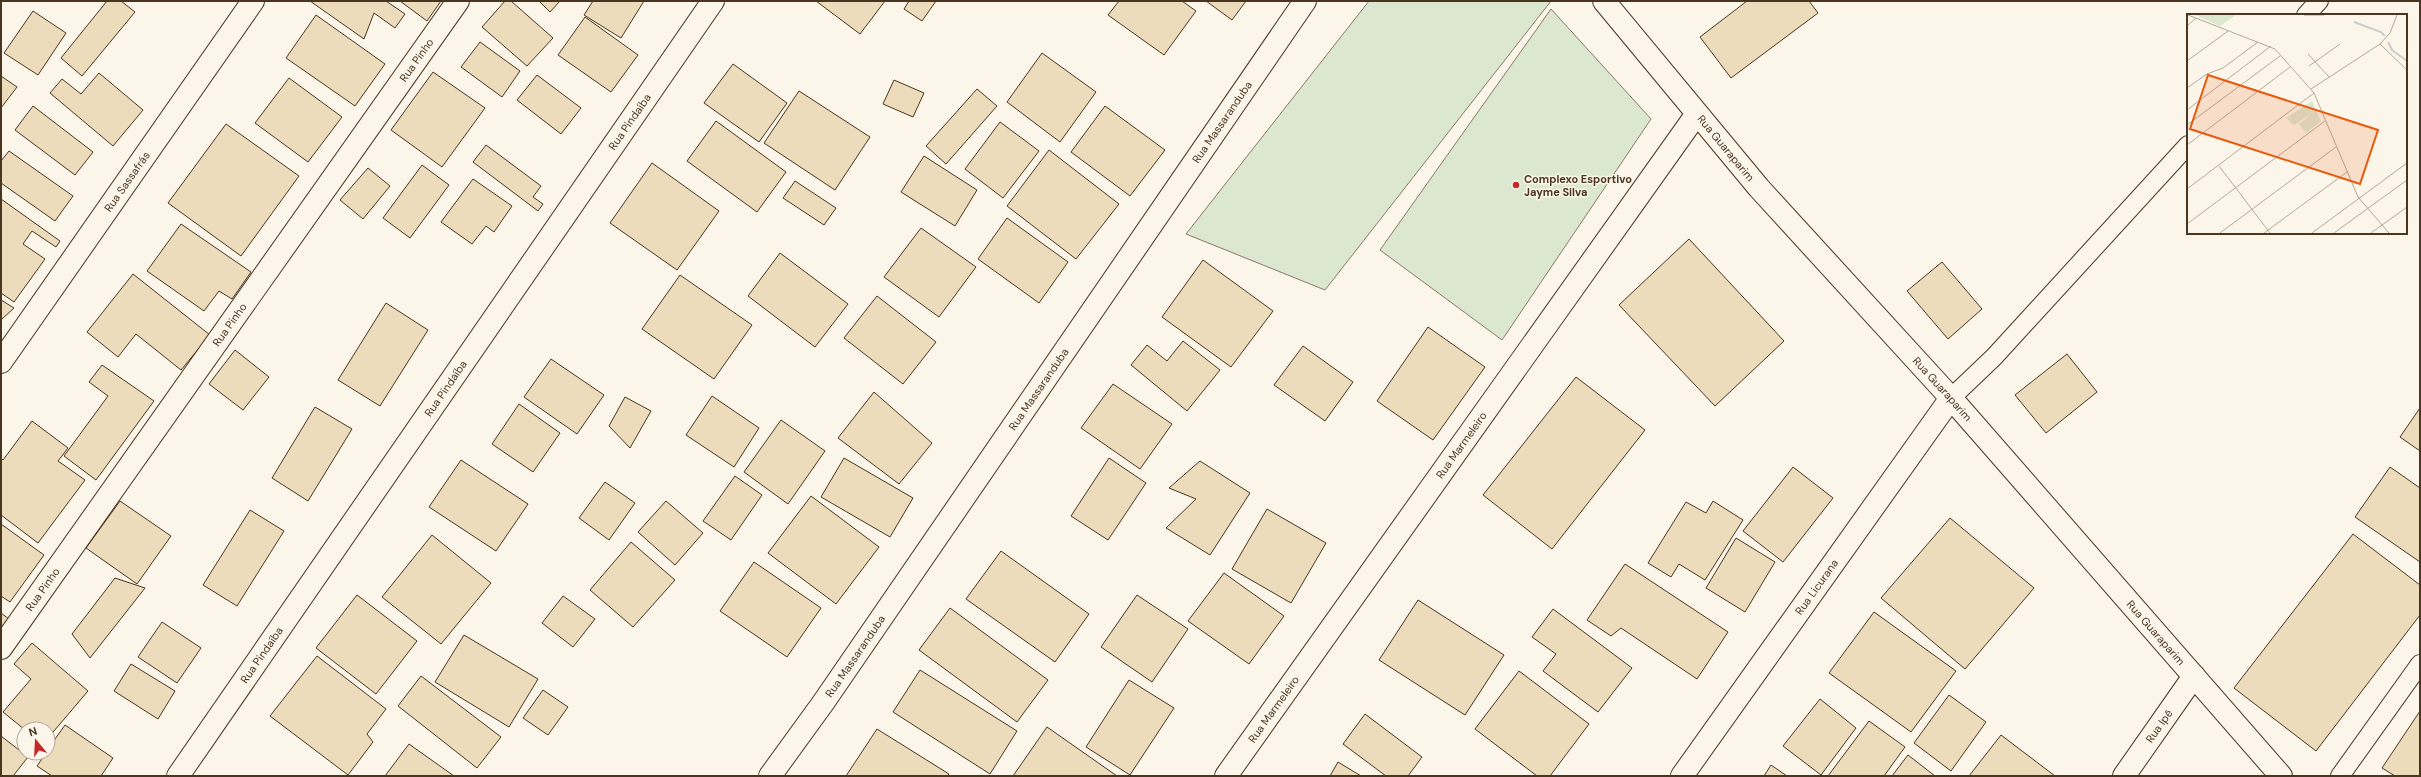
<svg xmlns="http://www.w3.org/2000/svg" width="2421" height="777" font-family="'DM Sans',sans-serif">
<rect width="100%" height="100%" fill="#fbf6e9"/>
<g fill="#dce7d0" stroke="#887966">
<path d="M1369 1H1551L1325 290 1186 234Z"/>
<path d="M1551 9 1651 119 1502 340 1380 250Z"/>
</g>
<g fill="#ecdcbc" stroke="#4a3520">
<path d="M107 1H121L135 12 82 76 61 58Z"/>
<path d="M310 1H386L405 14 395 28 374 13 364 39Z"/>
<path d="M400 1H441L427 21Z"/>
<path d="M505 1H511L553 38 527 66 482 27Z"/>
<path d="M539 1H560L550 12Z"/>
<path d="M593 1H644L621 38 584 15Z"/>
<path d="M816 1H885L860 34Z"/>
<path d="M909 1H936L922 21 904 9Z"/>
<path d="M1119 1H1182L1196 11 1164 55 1108 15Z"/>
<path d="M1206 1H1246L1232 20Z"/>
<path d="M1747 1H1809L1818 13 1731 78 1700 37Z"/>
<path d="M33 11 66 33 38 75 4 53Z"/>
<path d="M316 15 385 64 355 106 286 58Z"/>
<path d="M585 17 638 55 611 92 558 55Z"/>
<path d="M480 42 520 71 502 97 461 67Z"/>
<path d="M1042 53 1096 92 1060 142 1007 102Z"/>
<path d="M733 64 787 103 759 142 704 103Z"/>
<path d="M433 72 485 108 442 167 391 130Z"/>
<path d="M99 73 143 110 113 146 50 93 62 79 81 94Z"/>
<path d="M537 75 581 108 561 134 517 100Z"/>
<path d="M1 76 17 87 1 108Z"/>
<path d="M289 78 342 117 308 162 255 123Z"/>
<path d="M894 80 924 93 913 117 883 104Z"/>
<path d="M977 89 997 106 946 164 926 146Z"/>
<path d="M799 91 870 137 835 190 764 143Z"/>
<path d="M33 106 93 152 75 175 15 130Z"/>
<path d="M1105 106 1165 150 1130 196 1071 152Z"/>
<path d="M716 121 786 172 757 212 687 161Z"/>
<path d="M1000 122 1039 151 1003 198 965 169Z"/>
<path d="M226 124 299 176 241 256 168 203Z"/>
<path d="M486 145 541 186 533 197 543 204 538 211 473 162Z"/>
<path d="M1049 150 1119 204 1076 259 1007 206Z"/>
<path d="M9 151 73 196 55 221 1 183V161Z"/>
<path d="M924 156 977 190 955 226 901 192Z"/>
<path d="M652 163 719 211 677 270 610 223Z"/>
<path d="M422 165 449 185 410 238 383 218Z"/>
<path d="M368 168 390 186 363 219 340 200Z"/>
<path d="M473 179 512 206 494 232 486 226 472 244 441 222Z"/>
<path d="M795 181 836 208 824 225 783 198Z"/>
<path d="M1 199 60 241 56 247 32 231 23 244 45 259 14 302 1 293Z"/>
<path d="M1007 218 1068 262 1039 303 978 259Z"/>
<path d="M181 224 251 272 232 299 219 291 204 311 147 271Z"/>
<path d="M921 228 976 267 939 317 884 277Z"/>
<path d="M1689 239 1784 341 1715 406 1619 305Z"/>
<path d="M780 253 848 304 815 347 748 296Z"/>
<path d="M1203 260 1273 311 1231 367 1162 317Z"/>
<path d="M1942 262 1982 309 1948 339 1907 291Z"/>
<path d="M133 274 210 335 181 370 136 334 118 357 87 332Z"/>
<path d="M680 275 752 325 714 379 642 329Z"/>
<path d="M877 296 936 342 903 384 844 338Z"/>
<path d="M1 300 14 308 1 320Z"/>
<path d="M386 303 428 330 380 406 338 380Z"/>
<path d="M1428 327 1485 367 1433 440 1377 401Z"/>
<path d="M1183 341 1220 370 1187 411 1131 365 1147 345 1167 361Z"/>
<path d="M1303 346 1353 382 1325 421 1274 385Z"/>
<path d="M235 350 269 377 243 410 209 384Z"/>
<path d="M2067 354 2097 392 2046 433 2015 395Z"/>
<path d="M551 359 604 395 577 434 524 397Z"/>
<path d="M102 365 154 401 96 480 64 456 108 396 89 382Z"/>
<path d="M1576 377 1645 430 1552 549 1483 495Z"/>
<path d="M1113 384 1172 424 1140 469 1081 428Z"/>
<path d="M874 392 932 443 899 484 838 438Z"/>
<path d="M712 396 759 428 734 467 686 435Z"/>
<path d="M625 397 651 411 630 448 609 426Z"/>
<path d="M519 404 560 433 533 472 492 444Z"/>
<path d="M315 407 352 429 308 501 272 478Z"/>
<path d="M2420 408V451L2400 437Z"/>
<path d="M781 420 825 451 788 504 744 472Z"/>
<path d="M32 421 68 448 58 461 85 480 38 543 1 515V458L3 460Z"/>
<path d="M844 458 913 498 890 537 821 497Z"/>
<path d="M1109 458 1146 483 1108 540 1071 516Z"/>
<path d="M461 460 528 504 496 551 429 507Z"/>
<path d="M1200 461 1250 493 1210 555 1166 528 1196 499 1169 488Z"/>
<path d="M1793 467 1833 498 1783 562 1743 531Z"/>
<path d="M2390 467 2420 488V562L2355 517Z"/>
<path d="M735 476 762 495 731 540 703 521Z"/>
<path d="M605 482 635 503 609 540 579 518Z"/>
<path d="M811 496 879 547 836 604 768 553Z"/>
<path d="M120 501 171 536 137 584 86 548Z"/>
<path d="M666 501 703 533 675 565 638 532Z"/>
<path d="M1713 501 1743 520 1705 580 1679 564 1671 577 1648 563 1686 502 1706 513Z"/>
<path d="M1267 509 1326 543 1291 603 1232 569Z"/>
<path d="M250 510 284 531 237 606 203 585Z"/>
<path d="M1950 518 2034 588 1965 669 1881 598Z"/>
<path d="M1 524 44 555 10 602 1 596Z"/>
<path d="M2353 534 2420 585V615L2316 751 2234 688Z"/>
<path d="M432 535 491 583 441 644 382 597Z"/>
<path d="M1736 538 1775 562 1745 612 1706 588Z"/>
<path d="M631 542 675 580 633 627 590 590Z"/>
<path d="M1001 551 1089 614 1055 662 966 599Z"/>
<path d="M754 562 821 608 787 657 720 611Z"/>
<path d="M1625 564 1728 632 1697 679 1621 628 1611 636 1587 620Z"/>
<path d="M1224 573 1284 616 1249 664 1188 621Z"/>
<path d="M115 578 145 588 90 658 72 634Z"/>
<path d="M357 595 417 641 376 694 316 648Z"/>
<path d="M1137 595 1188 629 1152 682 1101 647Z"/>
<path d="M563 596 595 619 573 647 542 623Z"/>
<path d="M1418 600 1504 655 1465 715 1379 660Z"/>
<path d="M950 608 1048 680 1017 722 919 650Z"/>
<path d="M1553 609 1632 668 1598 712 1543 671 1556 654 1532 637Z"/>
<path d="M1874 612 1956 671 1911 732 1829 673Z"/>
<path d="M1 613 9 619 1 630Z"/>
<path d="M162 622 201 648 177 683 138 657Z"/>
<path d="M464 635 538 679 509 727 435 682Z"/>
<path d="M32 643 88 691 48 738V729H24L3 712 31 679 14 664Z"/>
<path d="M317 656 386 709 367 734 373 742 348 775 270 716Z"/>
<path d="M131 664 175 691 158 719 114 691Z"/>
<path d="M920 670 1017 731 990 774 893 712Z"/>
<path d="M1519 671 1589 724 1550 776H1537L1475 729Z"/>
<path d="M421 676 501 737 477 768 398 706Z"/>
<path d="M1129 680 1174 708 1130 775 1086 747Z"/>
<path d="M543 690 568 707 548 735 523 718Z"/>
<path d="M1949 695 1986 722 1951 771 1914 743Z"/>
<path d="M1820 699 1856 728 1821 775 1783 746Z"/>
<path d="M2420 711V776H2395L2382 768Z"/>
<path d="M1365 714 1422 757 1408 776H1386L1343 744Z"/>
<path d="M1869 721 1905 747 1884 776H1828Z"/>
<path d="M65 725 113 758 101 776H52L37 766 46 753H48V749Z"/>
<path d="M1047 727 1117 776H1013Z"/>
<path d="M877 729 949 774 947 776H846Z"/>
<path d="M2001 735 2055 776H1969Z"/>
<path d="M1 736 28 757 13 776H1Z"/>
<path d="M409 744 454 776H385Z"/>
<path d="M1908 755 1935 776H1892Z"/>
<path d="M1338 762 1361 776H1330Z"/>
<path d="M1771 765 1787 776H1764Z"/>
</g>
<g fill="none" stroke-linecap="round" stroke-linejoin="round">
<defs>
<g id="service">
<path d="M2306 15 2319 1"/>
<path d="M1951 398 1994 357 2188 145"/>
<path d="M2340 776 2420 664"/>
</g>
<g id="minor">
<path id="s1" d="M1 362 253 1"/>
<path id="s2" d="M1 648 458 1"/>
<path id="s3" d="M178 776 713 1"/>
<path id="s4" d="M770 776 823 703 1305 1"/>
<path id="s5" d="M1226 776 1696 115"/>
<path id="s6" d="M1682 776 1951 398"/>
<path id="s7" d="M2124 776 2194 676"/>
</g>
<g id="tertiary">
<path id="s8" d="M1604 1 1759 188 1951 398 2281 776"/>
</g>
</defs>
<use href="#service" stroke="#4a3520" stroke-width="20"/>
<use href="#minor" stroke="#4a3520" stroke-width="24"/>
<use href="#tertiary" stroke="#4a3520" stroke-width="24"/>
<use href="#service" stroke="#fbf6e9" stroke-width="18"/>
<use href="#minor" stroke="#fbf6e9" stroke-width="22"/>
<use href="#tertiary" stroke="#fbf6e9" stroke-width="22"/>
</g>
<circle fill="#c62828" stroke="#fbf6e9" stroke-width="1.5" cx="1516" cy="185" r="4"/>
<g text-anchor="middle" stroke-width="3" stroke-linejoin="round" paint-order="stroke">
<g font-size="11" fill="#4a3520" stroke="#fbf6e9">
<text dy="4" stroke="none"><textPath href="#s2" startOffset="720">Rua Pinho</textPath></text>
<text dy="4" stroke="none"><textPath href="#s3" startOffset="795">Rua Pindaíba</textPath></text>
<text dy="4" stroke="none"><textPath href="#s4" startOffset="795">Rua Massaranduba</textPath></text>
<text dy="4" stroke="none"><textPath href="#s8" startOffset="191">Rua Guaraparim</textPath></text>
<text dy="4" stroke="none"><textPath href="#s1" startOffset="220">Rua Sassafrás</textPath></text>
<text dy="4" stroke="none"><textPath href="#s2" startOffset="396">Rua Pinho</textPath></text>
<text dy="4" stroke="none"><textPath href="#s3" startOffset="471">Rua Pindaíba</textPath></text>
<text dy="4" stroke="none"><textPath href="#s4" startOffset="471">Rua Massaranduba</textPath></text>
<text dy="4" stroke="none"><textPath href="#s8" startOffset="515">Rua Guaraparim</textPath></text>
<text dy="4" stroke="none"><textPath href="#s5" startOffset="406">Rua Marmeleiro</textPath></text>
<text dy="4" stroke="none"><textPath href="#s6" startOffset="232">Rua Licurana</textPath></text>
<text dy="4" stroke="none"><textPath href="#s2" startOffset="72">Rua Pinho</textPath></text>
<text dy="4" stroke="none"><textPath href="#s8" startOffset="839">Rua Guaraparim</textPath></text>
<text dy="4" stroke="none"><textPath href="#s3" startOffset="147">Rua Pindaíba</textPath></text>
<text dy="4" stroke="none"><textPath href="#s4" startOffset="147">Rua Massaranduba</textPath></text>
<text dy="4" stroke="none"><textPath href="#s5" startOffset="82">Rua Marmeleiro</textPath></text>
<text dy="4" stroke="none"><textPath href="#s7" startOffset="61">Rua Ipê</textPath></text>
</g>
<g font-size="11" font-weight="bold" fill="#4a3520" stroke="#fbf6e9" text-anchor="start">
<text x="1524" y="183">Complexo Esportivo<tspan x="1524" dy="13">Jayme Silva</tspan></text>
</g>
</g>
<g transform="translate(2187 14)">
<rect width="220" height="220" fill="#fbf6e9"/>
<path d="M8 1H49L33 12ZM125 87 134 107 119 119 112 110 126 99 107 111 99 104Z" fill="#dce7d0"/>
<path fill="none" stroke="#c9cecd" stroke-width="2" d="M117 1H137M167 8 194 18 198 22M201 28 205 36 220 47"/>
<path fill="none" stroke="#b4a999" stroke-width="1" d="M1 1 88 35 127 79 171 183 202 219M0 12 9 4M193 30 220 56M121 40 142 63M0 47 41 17M122 52 153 30M0 74 20 60 36 54 71 28M124 75 193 30 203 19 210 1M0 96 84 32M0 111 93 42M0 131 103 53M32 152 83 219M0 175 127 79M0 210 138 107M33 219 149 133M77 219 160 158M125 219 220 149M147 219 220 166M184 219 220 193"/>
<path fill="#e8590c" fill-opacity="0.15" stroke="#e8590c" stroke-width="2" d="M21 61 191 116 173 170 3 115Z"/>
<rect width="220" height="220" fill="none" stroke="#4a3520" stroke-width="2"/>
</g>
<rect width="2421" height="777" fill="none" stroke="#4a3520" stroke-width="4"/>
<g transform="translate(36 741) rotate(342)"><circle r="19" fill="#fbf6e9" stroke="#b4a999"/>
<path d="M0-3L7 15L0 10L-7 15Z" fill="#c62828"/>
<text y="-6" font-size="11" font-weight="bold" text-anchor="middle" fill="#4a3520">N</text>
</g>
</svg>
